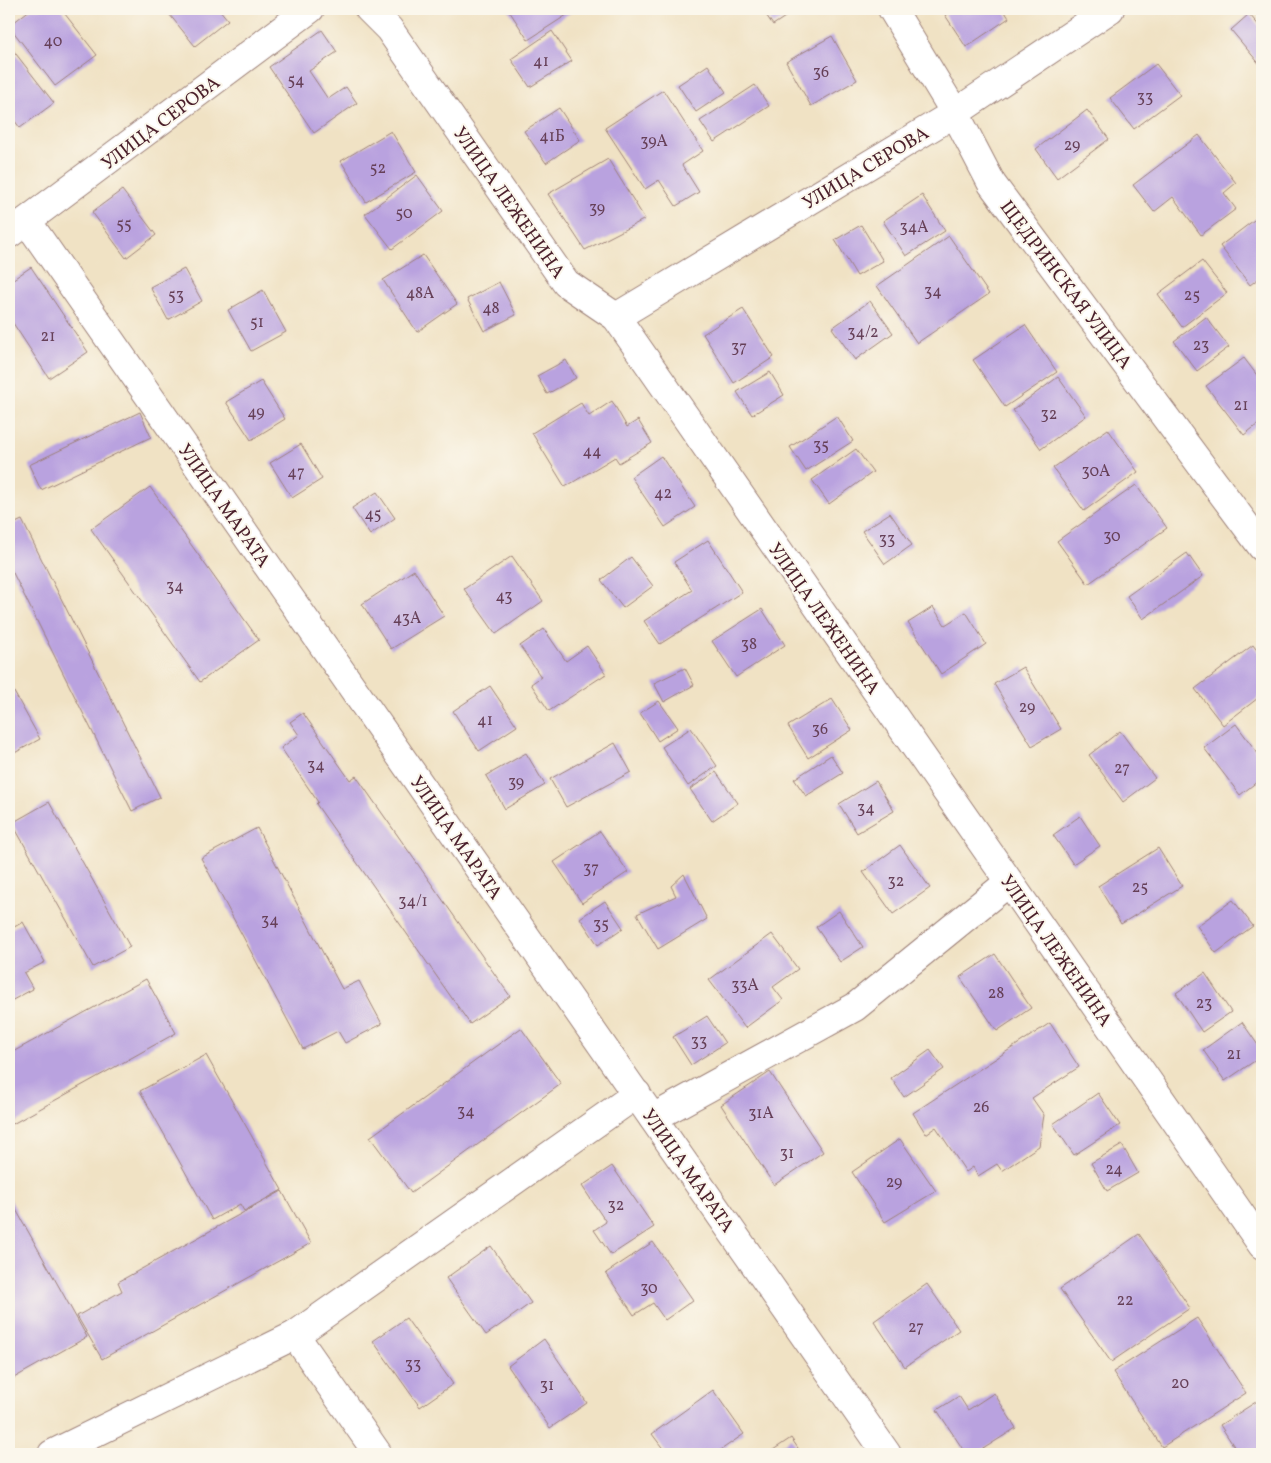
<svg xmlns="http://www.w3.org/2000/svg" width="1271" height="1463" font-family="Vollkorn,serif">
<rect width="100%" height="100%" fill="#fbf7ec"/>
<filter id="ink" filterUnits="userSpaceOnUse"><feTurbulence type="fractalNoise" baseFrequency=".02" numOctaves="2"/><feDisplacementMap in="SourceGraphic" scale="10" xChannelSelector="R" yChannelSelector="G"/><feConvolveMatrix kernelMatrix="1 2 1 2 8 2 1 2 1" color-interpolation-filters="sRGB"/></filter>
<filter id="wash" filterUnits="userSpaceOnUse"><feTurbulence type="fractalNoise" baseFrequency=".0096" numOctaves="4" result="noise"/><feDisplacementMap in="SourceGraphic" scale="20" xChannelSelector="R" yChannelSelector="G"/><feGaussianBlur stdDeviation="1.12" result="paint"/><feColorMatrix in="noise" values="0 0 0 0 0 0 0 0 0 0 0 0 0 0 0 0 0 1.4 0 .05"/><feComposite in="paint" operator="in"/></filter>
<g filter="url(#wash)">
<rect width="100%" height="100%" fill="#f0e2c4"/>
<g id="blocks">
<g fill="#b9a2df">
<path d="M31 9H61L97 55 55 86 9 26Z"/>
<path d="M165 9H219L228 20 195 46Z"/>
<path d="M508 9H572L573 11 528 40Z"/>
<path d="M762 9H797L773 25Z"/>
<path d="M955 9H1003L1009 18 966 47 945 15Z"/>
<path d="M1249 14 1262 29V67L1231 30Z"/>
<path d="M322 30 337 52 309 71 328 99 346 87 357 103 314 133 269 67Z"/>
<path d="M552 31 572 61 530 87 511 59Z"/>
<path d="M832 36 857 80 811 106 786 62Z"/>
<path d="M9 45 54 103 20 128 9 113Z"/>
<path d="M1156 64 1180 95 1134 129 1110 98Z"/>
<path d="M708 65 726 92 696 112 678 85Z"/>
<path d="M755 85 769 106 714 142 700 121Z"/>
<path d="M663 90 703 151 682 165 699 192 676 206 659 180 645 189 605 128Z"/>
<path d="M559 108 580 140 546 163 524 131Z"/>
<path d="M1087 110 1109 139 1057 178 1036 149Z"/>
<path d="M391 131 416 172 366 202 341 161Z"/>
<path d="M1199 135 1236 183 1224 193 1236 209 1201 235 1173 197 1154 212 1133 185Z"/>
<path d="M608 159 645 219 585 250 548 194Z"/>
<path d="M417 175 443 211 392 249 365 214Z"/>
<path d="M122 190 156 235 126 258 92 212Z"/>
<path d="M922 195 945 231 906 256 883 221Z"/>
<path d="M1262 214V276L1250 285 1220 246Z"/>
<path d="M861 225 883 261 857 276 835 240Z"/>
<path d="M949 236 989 294 917 343 877 286Z"/>
<path d="M423 255 457 304 417 332 383 280Z"/>
<path d="M1202 261 1227 293 1182 327 1158 294Z"/>
<path d="M31 267 88 352 49 378 9 317V282Z"/>
<path d="M184 269 202 301 168 320 150 287Z"/>
<path d="M499 282 516 315 484 331 467 299Z"/>
<path d="M263 290 286 332 251 351 228 310Z"/>
<path d="M870 301 893 333 855 360 832 328Z"/>
<path d="M743 309 774 357 734 383 703 334Z"/>
<path d="M1206 317 1229 347 1197 371 1174 341Z"/>
<path d="M1025 325 1057 372 1005 407 973 360Z"/>
<path d="M1244 358 1262 382V421L1244 435 1206 386Z"/>
<path d="M566 360 576 378 547 394 537 376Z"/>
<path d="M770 372 784 395 752 415 737 392Z"/>
<path d="M1058 377 1086 416 1041 449 1013 410Z"/>
<path d="M261 381 285 419 251 440 226 402Z"/>
<path d="M612 401 627 427 638 420 652 443 619 463 615 457 565 487 532 433 581 403 589 416Z"/>
<path d="M140 412 151 437 41 490 29 465Z"/>
<path d="M837 416 853 441 806 471 790 447Z"/>
<path d="M1108 429 1138 472 1084 511 1053 468Z"/>
<path d="M301 444 322 479 292 498 270 463Z"/>
<path d="M856 449 873 472 829 504 812 480Z"/>
<path d="M661 456 695 507 665 527 631 477Z"/>
<path d="M1136 485 1167 528 1088 584 1057 541Z"/>
<path d="M150 487 259 640 200 682 91 529Z"/>
<path d="M377 492 395 518 370 535 352 508Z"/>
<path d="M890 513 912 545 885 564 862 531Z"/>
<path d="M22 520 160 797 132 811 9 565V526Z"/>
<path d="M708 540 742 592 660 644 644 621 692 590 674 562Z"/>
<path d="M1187 553 1203 576 1143 619 1127 596Z"/>
<path d="M512 556 543 601 496 634 464 589Z"/>
<path d="M631 557 653 586 623 608 601 580Z"/>
<path d="M414 570 444 616 391 649 362 604Z"/>
<path d="M933 607 945 625 966 612 986 644 941 674 908 623Z"/>
<path d="M762 609 785 645 736 677 712 641Z"/>
<path d="M544 629 566 661 587 646 606 674 549 711 531 684 541 677 520 646Z"/>
<path d="M1253 645 1262 657V695L1223 725 1195 689Z"/>
<path d="M1023 667 1061 729 1032 746 994 684Z"/>
<path d="M685 668 694 685 664 702 654 683Z"/>
<path d="M9 683 40 739 9 756Z"/>
<path d="M490 686 517 726 479 751 453 711Z"/>
<path d="M832 699 852 730 808 758 788 726Z"/>
<path d="M659 701 678 728 658 741 640 713Z"/>
<path d="M303 713 350 780 356 776 510 996 470 1024 316 804 318 802 281 748 299 735 290 722Z"/>
<path d="M1236 724 1262 759V778L1240 795 1204 748Z"/>
<path d="M691 728 717 766 688 786 662 747Z"/>
<path d="M1120 731 1155 778 1123 802 1089 755Z"/>
<path d="M615 743 631 772 566 807 550 779Z"/>
<path d="M526 753 545 785 505 809 486 776Z"/>
<path d="M831 755 843 773 806 796 794 779Z"/>
<path d="M716 772 738 803 712 821 690 789Z"/>
<path d="M876 781 894 811 857 833 839 804Z"/>
<path d="M49 802 130 947 93 967 12 823Z"/>
<path d="M1080 816 1100 846 1073 864 1053 835Z"/>
<path d="M257 828 342 989 359 981 382 1024 345 1043 338 1031 303 1049 201 858Z"/>
<path d="M600 831 628 872 582 903 554 862Z"/>
<path d="M900 845 930 888 893 914 863 872Z"/>
<path d="M1158 848 1182 886 1121 924 1098 886Z"/>
<path d="M684 874 707 919 658 949 637 914 676 896 671 886Z"/>
<path d="M1233 900 1253 926 1216 953 1197 926Z"/>
<path d="M605 901 623 928 598 945 580 918Z"/>
<path d="M839 911 863 947 840 962 816 927Z"/>
<path d="M23 922 45 962 24 973 33 989 9 1002V930Z"/>
<path d="M772 934 798 969 773 987 783 1000 745 1028 709 980Z"/>
<path d="M995 954 1031 1008 997 1031 960 977Z"/>
<path d="M1205 973 1231 1012 1202 1032 1176 993Z"/>
<path d="M146 979 176 1033 9 1126V1054Z"/>
<path d="M707 1016 725 1043 691 1065 673 1037Z"/>
<path d="M1242 1022 1262 1051V1056L1225 1081 1203 1050Z"/>
<path d="M1050 1023 1079 1067 1032 1098 1044 1115 1039 1146 1002 1171 997 1164 978 1176 973 1167 966 1172 936 1127 926 1134 913 1113Z"/>
<path d="M521 1028 561 1084 411 1193 370 1137Z"/>
<path d="M930 1050 944 1069 904 1097 891 1078Z"/>
<path d="M206 1055 282 1190 244 1211 240 1204 212 1220 140 1091Z"/>
<path d="M770 1072 823 1152 774 1185 721 1105Z"/>
<path d="M1098 1093 1120 1125 1074 1155 1053 1124Z"/>
<path d="M900 1139 936 1191 885 1222 852 1172Z"/>
<path d="M1122 1145 1138 1173 1107 1191 1091 1163Z"/>
<path d="M612 1166 654 1227 611 1255 594 1230 606 1222 582 1186Z"/>
<path d="M282 1191 311 1243 102 1359 77 1316 122 1291 118 1282Z"/>
<path d="M9 1197 87 1337 12 1379 9 1374Z"/>
<path d="M1139 1234 1190 1308 1111 1362 1060 1289Z"/>
<path d="M653 1242 693 1300 665 1320 653 1303 634 1315 606 1273Z"/>
<path d="M491 1246 531 1303 486 1335 446 1278Z"/>
<path d="M927 1284 959 1330 905 1367 874 1321Z"/>
<path d="M406 1318 453 1384 420 1407 373 1341Z"/>
<path d="M1197 1318 1246 1393 1162 1447 1113 1372Z"/>
<path d="M544 1339 587 1403 550 1428 508 1366Z"/>
<path d="M713 1390 744 1434 715 1454H667L652 1434Z"/>
<path d="M994 1393 1016 1428 975 1454H966L937 1410 959 1396 968 1410Z"/>
<path d="M1262 1398V1449L1255 1454H1239L1220 1425Z"/>
<path d="M791 1438 802 1454H767Z"/>
</g>
</g>
</g>
<g filter="url(#ink)">
<use href="#blocks" fill-opacity="0" stroke="#9d8078" stroke-width="1"/>
<g fill="none" stroke-linecap="round" stroke-linejoin="round">
<defs>
<g id="minor">
<path d="M369 9 389 29 566 283 616 317 1262 1245"/>
<path d="M892 9 955 113 992 184 1262 547"/>
<path d="M27 221 887 1454"/>
<path d="M9 234 310 9"/>
<path d="M616 317 955 113 1110 9"/>
<path d="M653 1118 855 1007 1009 882"/>
<path d="M295 1335 378 1454"/>
<path d="M52 1454 295 1335 637 1094"/>
</g>
</defs>
<use href="#minor" stroke="#9d8078" stroke-width="30"/>
<use href="#minor" stroke="#fff" stroke-width="28"/>
</g>
</g>
<g text-anchor="middle" stroke-width="4" stroke-linejoin="round" paint-order="stroke">
<g font-size="16" fill="#664058">
<text x="53" y="46">40</text>
<text x="541" y="66">41</text>
<text x="821" y="77">36</text>
<text x="296" y="85">54</text>
<text x="1145" y="102">33</text>
<text x="552" y="141">41Б</text>
<text x="654" y="146">39А</text>
<text x="1072" y="150">29</text>
<text x="378" y="173">52</text>
<text x="597" y="213">39</text>
<text x="404" y="218">50</text>
<text x="124" y="229">55</text>
<text x="914" y="232">34А</text>
<text x="933" y="296">34</text>
<text x="420" y="298">48А</text>
<text x="176" y="300">53</text>
<text x="1192" y="300">25</text>
<text x="491" y="313">48</text>
<text x="257" y="327">51</text>
<text x="863" y="337">34/2</text>
<text x="48" y="341">21</text>
<text x="1201" y="350">23</text>
<text x="739" y="352">37</text>
<text x="1241" y="410">21</text>
<text x="256" y="417">49</text>
<text x="1049" y="419">32</text>
<text x="821" y="450">35</text>
<text x="592" y="456">44</text>
<text x="1096" y="476">30А</text>
<text x="296" y="477">47</text>
<text x="663" y="498">42</text>
<text x="373" y="519">45</text>
<text x="1112" y="541">30</text>
<text x="887" y="544">33</text>
<text x="175" y="591">34</text>
<text x="504" y="601">43</text>
<text x="407" y="623">43А</text>
<text x="749" y="649">38</text>
<text x="1027" y="712">29</text>
<text x="485" y="725">41</text>
<text x="820" y="734">36</text>
<text x="316" y="770">34</text>
<text x="1122" y="773">27</text>
<text x="516" y="787">39</text>
<text x="866" y="813">34</text>
<text x="591" y="873">37</text>
<text x="896" y="886">32</text>
<text x="1140" y="892">25</text>
<text x="413" y="906">34/1</text>
<text x="270" y="925">34</text>
<text x="601" y="929">35</text>
<text x="745" y="990">33А</text>
<text x="996" y="998">28</text>
<text x="1204" y="1008">23</text>
<text x="699" y="1046">33</text>
<text x="1234" y="1059">21</text>
<text x="981" y="1112">26</text>
<text x="466" y="1116">34</text>
<text x="761" y="1118">31А</text>
<text x="787" y="1158">31</text>
<text x="1114" y="1174">24</text>
<text x="894" y="1187">29</text>
<text x="616" y="1210">32</text>
<text x="649" y="1293">30</text>
<text x="1125" y="1305">22</text>
<text x="916" y="1332">27</text>
<text x="413" y="1369">33</text>
<text x="1180" y="1388">20</text>
<text x="547" y="1390">31</text>
</g>
<g font-size="19" fill="#4a1f2b" stroke="#fbf7ec">
<text transform="translate(160 122) rotate(-37)" y="7">УЛИЦА СЕРОВА</text>
<text transform="translate(865 167) rotate(-31)" y="7">УЛИЦА СЕРОВА</text>
<text transform="translate(510 202) rotate(55)" y="7">УЛИЦА ЛЕЖЕНИНА</text>
<text transform="translate(1067 284) rotate(53)" y="7">ЩЕДРИНСКАЯ УЛИЦА</text>
<text transform="translate(225 505) rotate(55)" y="7">УЛИЦА МАРАТА</text>
<text transform="translate(825 618) rotate(55)" y="7">УЛИЦА ЛЕЖЕНИНА</text>
<text transform="translate(457 837) rotate(55)" y="7">УЛИЦА МАРАТА</text>
<text transform="translate(1057 950) rotate(55)" y="7">УЛИЦА ЛЕЖЕНИНА</text>
<text transform="translate(689 1170) rotate(55)" y="7">УЛИЦА МАРАТА</text>
</g>
</g>
<rect width="1271" height="1463" fill="none" stroke="#fbf7ec" stroke-width="30"/>
</svg>
